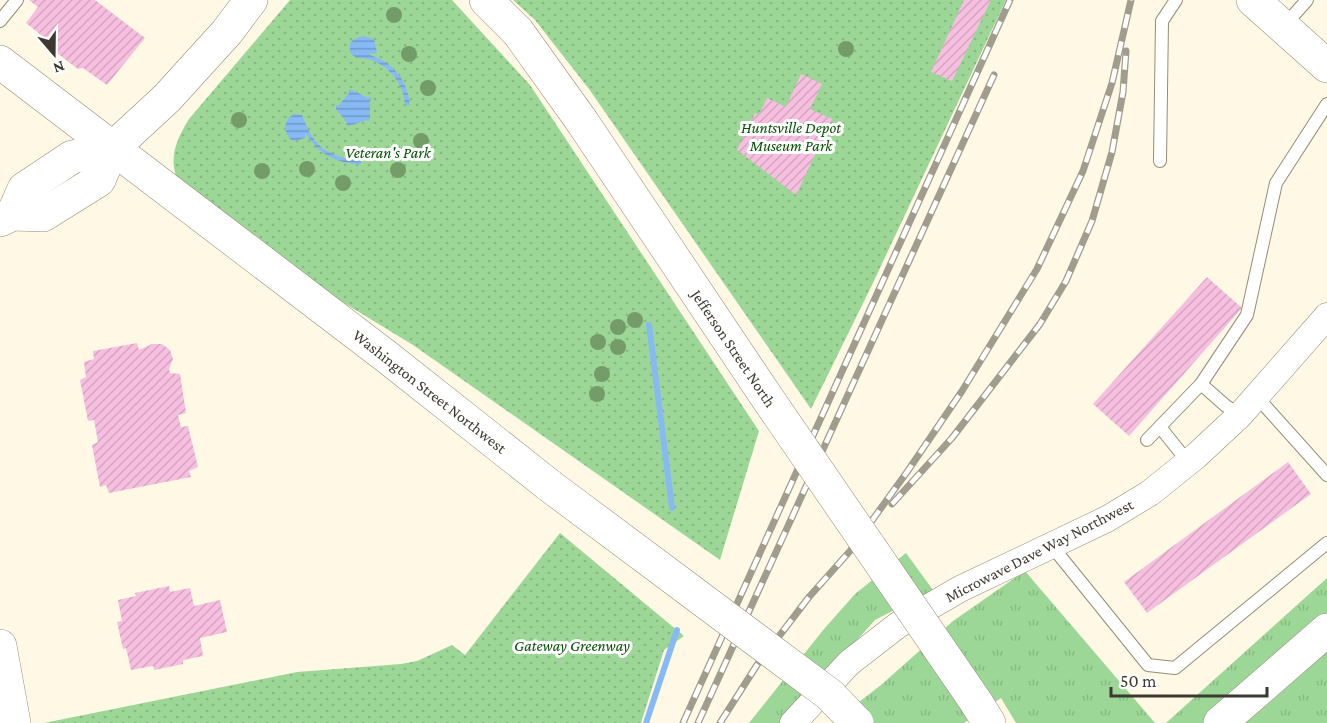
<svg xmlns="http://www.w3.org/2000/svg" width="1327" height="723" font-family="'Crimson Pro',serif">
<defs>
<pattern id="grass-tufts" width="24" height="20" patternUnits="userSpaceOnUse" patternTransform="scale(1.5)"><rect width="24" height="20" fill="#9dd797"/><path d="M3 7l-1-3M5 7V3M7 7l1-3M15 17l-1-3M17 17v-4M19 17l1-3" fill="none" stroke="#88b982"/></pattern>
<pattern id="park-dots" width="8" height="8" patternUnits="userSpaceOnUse" patternTransform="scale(1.5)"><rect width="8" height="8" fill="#9dd797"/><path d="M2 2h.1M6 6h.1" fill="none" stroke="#88b982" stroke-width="1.8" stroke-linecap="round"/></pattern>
<pattern id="water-rules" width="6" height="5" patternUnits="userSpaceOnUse" patternTransform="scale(1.5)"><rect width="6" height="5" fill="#87baf5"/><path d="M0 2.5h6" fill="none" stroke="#7098c7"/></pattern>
<pattern id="building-hatch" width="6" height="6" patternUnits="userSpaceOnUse" patternTransform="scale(1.5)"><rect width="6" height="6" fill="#f6bfdf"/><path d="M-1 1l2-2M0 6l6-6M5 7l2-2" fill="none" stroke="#d4a5c0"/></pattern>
</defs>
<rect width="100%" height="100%" fill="#fef8e5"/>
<g fill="url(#grass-tufts)">
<path d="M906 553 933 590 875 620 782 723H749L824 629 855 594Z"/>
<path d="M1025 571 1155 723H1016L1001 698 964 723H832L881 685 953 621Z"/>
<path d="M1327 578V723H1166Z"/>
</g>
<g fill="url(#park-dots)">
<path d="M290 0H452L530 85 759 431 720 560 413 345 295 273 176 176C169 155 178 137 189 119Z"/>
<path d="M513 0H1006L872 285 811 409 589 89 535 20Z"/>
<path d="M560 533 684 636 664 650 641 723H44L297 672 401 664 417 661 452 645 465 655Z"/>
</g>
<g fill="url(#water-rules)">
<path d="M363 36 374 39 377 52 374 54 370 53V55C393 62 408 81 410 105H405C404 84 389 65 368 59 364 58 358 59 354 56 349 54 350 48 350 43L354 39Z"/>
<path d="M348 90H352L368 98 370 97 372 99 370 101V119L368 121 367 120 349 126 346 125 347 123 336 109V105L338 106 349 93Z"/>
<path d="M294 114 302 115C305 121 307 128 310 133 320 152 341 160 361 159V164C336 164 319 154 305 133V138L295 141 291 140C283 131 283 120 294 114Z"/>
</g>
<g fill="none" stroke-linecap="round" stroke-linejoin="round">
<g stroke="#87baf5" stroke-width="6">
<path d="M649 325 672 508"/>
<path d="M646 723 677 630"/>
</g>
</g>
<g fill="url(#building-hatch)">
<path d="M29 0H95L145 38 107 85 83 68 78 69 49 47 51 43 26 23 38 7Z"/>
<path d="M964 0H991L952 81 931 72Z"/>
<path d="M801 74 822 84 810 109 832 119 796 195 737 150 755 113 759 115 767 98 786 107Z"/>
<path d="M1207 277 1242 308 1129 436 1093 404Z"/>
<path d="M137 343 139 350 152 344H162L170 350 173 359 169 369 170 373 180 374 186 413 178 415 181 427 188 426 198 467 189 471 191 477 109 493 106 485 100 487 92 445 98 442 94 420 88 421 80 380 86 377 84 362 94 359 93 351Z"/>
<path d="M1288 462 1311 494 1147 613 1124 582Z"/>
<path d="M169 586 170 592 190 588 194 606 220 600 227 632 200 638 203 656 183 660V664L154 670 153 666 131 670 126 648 123 649 117 622 122 621 118 600 136 596 135 593Z"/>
</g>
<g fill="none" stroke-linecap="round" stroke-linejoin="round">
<defs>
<g id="lane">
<path d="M0 21 17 0"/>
<path d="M1284 26 1307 0"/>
<path d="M1160 161 1162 21 1176 0"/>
<path d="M1201 384 1247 315 1276 183 1327 104"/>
<path d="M1256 396 1327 475"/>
<path d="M1160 427 1188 462"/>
<path d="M1147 440 1201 384 1226 406 1240 415"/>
<path d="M1051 545 1148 665 1175 668 1327 543"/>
</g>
<path id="street" d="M793 723 849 663 898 625 960 589 1107 519 1150 493 1196 456 1240 415 1327 316"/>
<g id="secondary">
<path d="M486 0 518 32 581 120"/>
<path d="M1253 0 1327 66"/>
<path d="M0 62 387 357 550 486"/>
<path d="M13 214 24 189 72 157 113 148"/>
<path d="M0 220 13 214 43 215 99 180 113 148 167 98 227 32 251 0"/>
<path d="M0 646 14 723"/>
<path d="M976 702 989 723"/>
</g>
<path id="highway" d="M1220 723 1327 630"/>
</defs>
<use href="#lane" stroke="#948d78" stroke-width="14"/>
<use href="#street" stroke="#948d78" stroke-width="27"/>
<use href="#secondary" stroke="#948d78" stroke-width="34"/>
<use href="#highway" stroke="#948d78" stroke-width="34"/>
<use href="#lane" stroke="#fff" stroke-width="12"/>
<use href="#street" stroke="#fff" stroke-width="26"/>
<use href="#secondary" stroke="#fff" stroke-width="33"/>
<use href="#highway" stroke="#fff" stroke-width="33"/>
<defs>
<g id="rail">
<path d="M892 504 952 438 1040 324 1066 281 1092 221 1112 152 1123 92 1126 51"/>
<path d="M683 723 1010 0"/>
<path d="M698 723 994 75"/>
<path d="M720 723 757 665 809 597 850 551 907 472 962 391 1037 269 1083 171 1112 83 1131 0"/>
</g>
</defs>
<use href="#rail" stroke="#a19d8e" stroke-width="7"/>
<use href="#rail" stroke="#fff" stroke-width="4.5" stroke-dasharray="14" stroke-linecap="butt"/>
<defs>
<g id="secondary-bridge">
<path d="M581 120 768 399 976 702"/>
<path d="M550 486 830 695 857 723"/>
</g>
</defs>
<use href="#secondary-bridge" stroke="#948d78" stroke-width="34" stroke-linecap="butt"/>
<use href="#secondary-bridge" stroke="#fff" stroke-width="33"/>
</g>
<g fill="#749c69">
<circle cx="394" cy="15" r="8"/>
<circle cx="846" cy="49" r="8"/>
<circle cx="409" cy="54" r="8"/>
<circle cx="428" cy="88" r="8"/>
<circle cx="239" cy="120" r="8"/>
<circle cx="421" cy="141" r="8"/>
<circle cx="307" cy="169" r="8"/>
<circle cx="398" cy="170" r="8"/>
<circle cx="262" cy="171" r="8"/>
<circle cx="343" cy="183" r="8"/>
<circle cx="635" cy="320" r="8"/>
<circle cx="618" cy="327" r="8"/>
<circle cx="598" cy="342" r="8"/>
<circle cx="618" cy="347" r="8"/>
<circle cx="602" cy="374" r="8"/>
<circle cx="597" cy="394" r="8"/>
</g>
<g text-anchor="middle" stroke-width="6" stroke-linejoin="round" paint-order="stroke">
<g font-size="16" font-style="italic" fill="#045003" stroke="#fff">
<text x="791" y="133">Huntsville Depot<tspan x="791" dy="18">Museum Park</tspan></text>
<text x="388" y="158">Veteran's Park</text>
<text x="572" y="651">Gateway Greenway</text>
</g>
<g font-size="16" fill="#3c3930" stroke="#fff">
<text transform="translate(734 348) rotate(56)" y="6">Jefferson Street North</text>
<text transform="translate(430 391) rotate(38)" y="6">Washington Street Northwest</text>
<text transform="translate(1039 550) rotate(-27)" y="6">Microwave Dave Way Northwest</text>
</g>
</g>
<g transform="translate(54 54) rotate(160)" stroke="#ffffff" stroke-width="4.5" paint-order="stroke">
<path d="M0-4.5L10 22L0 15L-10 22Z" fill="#3c3930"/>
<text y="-9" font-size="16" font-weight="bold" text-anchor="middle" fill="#3c3930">N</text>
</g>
<path d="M1111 687v9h156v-9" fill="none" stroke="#3c3930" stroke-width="3"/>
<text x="1120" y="687" font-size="18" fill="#3c3930" stroke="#ffffff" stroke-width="4.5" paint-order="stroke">50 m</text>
</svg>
